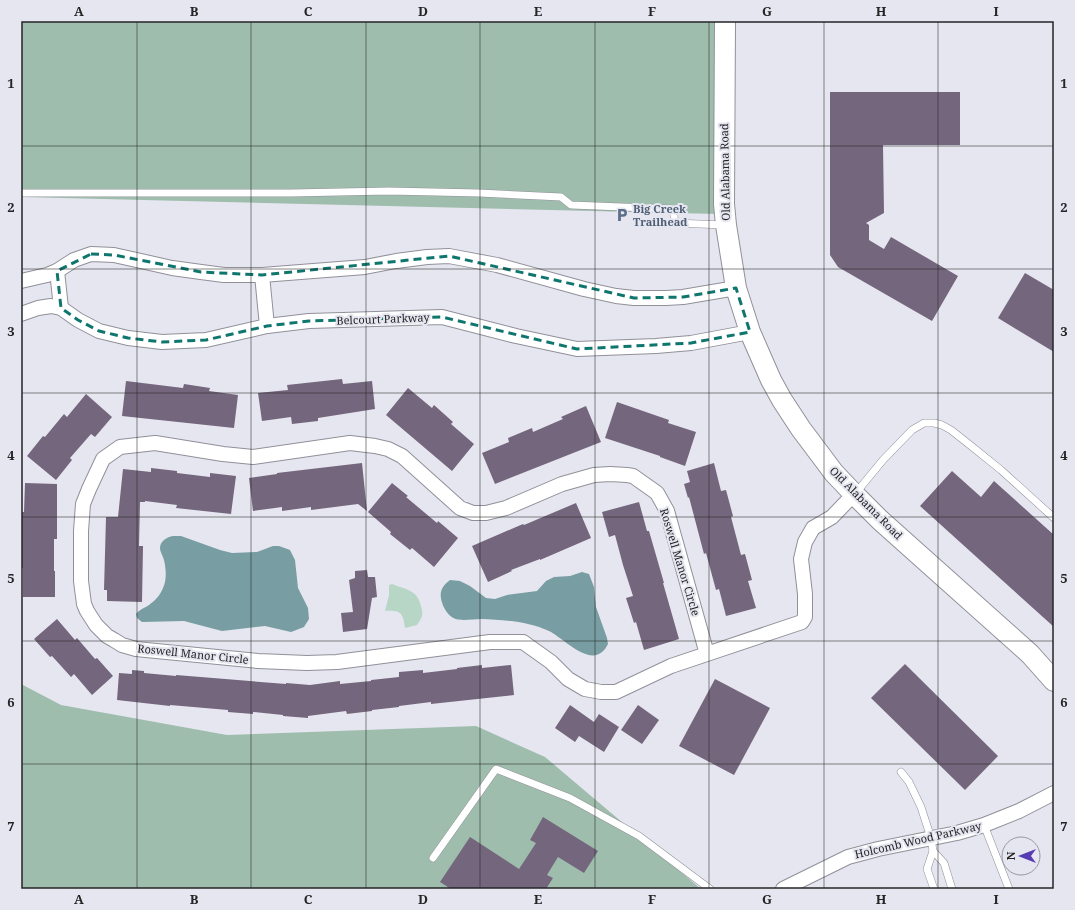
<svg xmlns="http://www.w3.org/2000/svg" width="1075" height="910" font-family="'Noto Serif',serif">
<rect width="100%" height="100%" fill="#e6e6f0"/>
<path fill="#b8d6c6" d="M392 584C406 590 417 589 421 606 422 610 423 613 422 616 421 619 419 622 417 625L405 628C403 613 401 610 385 611L389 595V585Z"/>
<g fill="#9fbdad">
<path d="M21 21H717L718 214 21 197Z"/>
<path d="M21 684 61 705 227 735 476 726 545 757 701 889H21Z"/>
</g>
<g fill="#789da2">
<path d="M173 536H181L220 550 232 553 257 552 273 546H279L290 550 295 560 298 588 308 608 309 619 304 627 291 632 265 626 222 631 184 621 142 622 137 618 136 614C140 609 145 608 149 605 156 600 160 595 163 588 167 580 166 568 164 560 163 556 160 552 160 548 160 541 167 537 173 536Z"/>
<path d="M582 572 589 574 594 587 596 607 607 638 608 644C606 647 605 650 602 652 587 665 562 637 549 631 528 621 504 620 481 619 474 619 462 621 456 619 447 617 439 601 441 592 442 587 446 583 450 580L460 581 470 586 486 598 495 599 507 595 537 591 546 581 554 577 570 576Z"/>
</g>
<g fill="#74667d">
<path d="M830 92H960V145H883L884 213 866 223 869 225V240L884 249 891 237 958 276 932 321 838 267 830 255Z"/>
<path d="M1025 273 1054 290V352L998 318Z"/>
<path d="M342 379 343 384 372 381 375 409 318 418V421L292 424 291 417 262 421 258 393 288 390 287 385Z"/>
<path d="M126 381 183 388 184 384 210 388 209 391 238 395 234 428 122 416Z"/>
<path d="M408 388 432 408 434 405 453 422 451 424 474 444 452 471 386 415Z"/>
<path d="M86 394 112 417 95 437 91 434 70 458 72 460 56 480 27 456 43 436 45 437 64 414 67 417Z"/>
<path d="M617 402 669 420 668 423 696 432 685 466 660 457V456L605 438Z"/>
<path d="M586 406 601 442 495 484 482 453 509 442 508 438 532 428 533 432 563 419 561 417Z"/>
<path d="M362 463 367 511 358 504 311 510V507L282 511V507L253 511 249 478 277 474V473Z"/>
<path d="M714 463 721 491 726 490 733 516 731 517 741 555 745 554 752 580 748 581 756 608 726 616 719 589 716 590 706 553 704 554 689 497 688 498 684 484 690 482 687 471Z"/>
<path d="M151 468 177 471V473L210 477V473L236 476 231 514 176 508 177 505 145 501V502H140L139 546H143L142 602 107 601V590H104L106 517H118L123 469 151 472Z"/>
<path d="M952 471 981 497 994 481 1054 535V627L920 506Z"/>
<path d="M25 483 57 484V539H54V571H55V597H23V568H21V512H24Z"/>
<path d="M392 483 408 496 406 497 437 523 438 521 458 538 434 567 412 548 410 550 390 534 391 532 368 512Z"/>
<path d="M639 502 647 531H649L664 583H663L679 639 644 650 636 622 634 623 626 598 633 596 623 565 615 535 609 537 602 512Z"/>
<path d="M576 503 591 538 540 560V559L511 570 512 571 488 582 472 546 523 524 524 525Z"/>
<path d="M367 570 368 577H375L377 597 372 598 367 629 343 632 341 613 353 612 349 580 355 578V571Z"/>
<path d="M57 619 75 640 77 638 95 659 97 658 113 676 92 695 74 674 71 677 52 656 50 657 34 639Z"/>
<path d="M905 664 998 756 965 790 871 698Z"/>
<path d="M482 665V668L511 665 514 695 431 704V702L399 706V707L372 710V711L347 714 346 711 308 716V718L283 716V715L253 712V714L228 712V710L170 705V706L117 700 119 673 132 674V670L144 671V673L176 676V675L286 684V683L310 685 340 681V684L371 681V680L399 677V672L423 670V673L457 669V668Z"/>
<path d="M715 679 770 708 734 775 679 746Z"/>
<path d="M570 705 594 722 599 714 619 727 604 752 579 736 575 742 555 728Z"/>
<path d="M638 705 659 720 642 744 621 730Z"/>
<path d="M543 817 598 851 584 873 558 857 547 875 553 878 546 889H451L440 882 470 837 519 869 536 843 530 840Z"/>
</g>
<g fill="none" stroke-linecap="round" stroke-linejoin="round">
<defs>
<g id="lane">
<path d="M21 193H291L389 191 479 193 561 197 571 205 673 209 675 223 724 225"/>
<path d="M855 494 883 460 912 430 924 423H934L942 425 951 430 970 445 1001 470 1054 518"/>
<path d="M901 772 909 782 921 807 931 838 933 851 927 869 934 889"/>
<path d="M984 825 1009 889"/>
<path d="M933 851 944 863 952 889"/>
<path d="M433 858 496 769 570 798 639 836 710 889"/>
</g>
<g id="street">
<path d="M57 271 61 308"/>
<path d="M262 275 267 326"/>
<path d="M21 281 47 275 57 271 74 260 91 254 114 255 172 268 201 272 224 275H262L365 267 396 261 427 257 449 256 497 265 584 289 616 296 634 298H666L683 297 736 288"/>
<path d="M21 314 38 308 51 306 61 308 78 320 99 331 128 338 162 342 206 340 267 326 309 321 442 317 516 336 577 349 656 346 691 343 750 332"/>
<path d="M707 654 667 511 657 493 633 476 627 475 610 474 594 475 562 484 506 508 486 513H473L460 508 402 456 388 449 375 446 350 443 253 457 223 454 155 443 120 447 103 459 89 489 83 504 81 531V581L84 604 87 611 96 625 107 636 114 640 122 645 136 649 258 661 307 663 337 662 490 642H523L551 662 568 679 585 689 601 692H616L671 666 802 622 805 617V594L801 559 805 542 813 528 832 517 854 494"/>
<path d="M783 889 848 857 878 849 957 833 984 825 1019 811 1054 793"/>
</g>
<path id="secondary" d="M725 21 724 204 726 225 736 288 750 332 771 380 782 400 801 429 834 473 854 494 880 520 1030 654 1054 681"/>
</defs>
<use href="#lane" stroke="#91909a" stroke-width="8"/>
<use href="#street" stroke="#91909a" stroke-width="16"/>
<use href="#secondary" stroke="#91909a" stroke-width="22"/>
<use href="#lane" stroke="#fff" stroke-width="7"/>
<use href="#street" stroke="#fff" stroke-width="14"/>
<use href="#secondary" stroke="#fff" stroke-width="20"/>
</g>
<path fill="none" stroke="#0f766e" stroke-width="3" stroke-dasharray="8 5" stroke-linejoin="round" d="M91 254 114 255 201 272 262 275 449 256 634 298 683 297 736 288 750 332 691 343 577 349 442 317 309 321 267 326 206 340 162 342 128 338 99 331 78 320 61 308 57 271Z"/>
<path fill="none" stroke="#242427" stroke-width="1" stroke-opacity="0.55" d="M137 21V889M251 21V889M366 21V889M480 21V889M595 21V889M709 21V889M824 21V889M938 21V889M21 146H1054M21 269H1054M21 393H1054M21 517H1054M21 641H1054M21 764H1054"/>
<defs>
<symbol id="parking-bare" viewBox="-9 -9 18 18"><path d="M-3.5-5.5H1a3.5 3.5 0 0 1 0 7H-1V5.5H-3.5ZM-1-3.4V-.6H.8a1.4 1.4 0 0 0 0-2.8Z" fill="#5c6f8a" stroke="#e6e6f0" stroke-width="2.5" paint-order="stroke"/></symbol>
</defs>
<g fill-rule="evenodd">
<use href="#parking-bare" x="612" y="205" width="20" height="20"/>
</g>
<g text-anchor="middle" stroke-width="4" stroke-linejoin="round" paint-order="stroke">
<g font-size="11" fill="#242427" stroke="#e6e6f0">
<text transform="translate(725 172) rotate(-91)" y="4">Old Alabama Road</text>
<text transform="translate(383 319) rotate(-2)" y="4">Belcourt Parkway</text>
<text transform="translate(866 503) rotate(45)" y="4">Old Alabama Road</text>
<text transform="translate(680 562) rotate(73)" y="4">Roswell Manor Circle</text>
<text transform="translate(193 654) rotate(6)" y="4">Roswell Manor Circle</text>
<text transform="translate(918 840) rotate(-13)" y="4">Holcomb Wood Parkway</text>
</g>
<g font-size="11" font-weight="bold" fill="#4e5e75" stroke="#e6e6f0" text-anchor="start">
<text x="633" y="213">Big Creek<tspan x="633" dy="13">Trailhead</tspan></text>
</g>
</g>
<rect width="1075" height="910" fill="none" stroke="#e6e6f0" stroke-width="44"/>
<g transform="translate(1021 856) rotate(270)"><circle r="19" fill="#e6e6f0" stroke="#9898a0"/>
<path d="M0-3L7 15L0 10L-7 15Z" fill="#573cb4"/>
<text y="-6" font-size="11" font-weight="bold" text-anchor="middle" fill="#242427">N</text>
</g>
<rect x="22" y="22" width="1031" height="866" fill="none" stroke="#242427" stroke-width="1.5"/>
<g font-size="13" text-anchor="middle" font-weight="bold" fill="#242427">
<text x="79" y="16">A</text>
<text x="194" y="16">B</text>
<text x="308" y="16">C</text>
<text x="423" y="16">D</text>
<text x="538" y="16">E</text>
<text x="652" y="16">F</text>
<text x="767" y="16">G</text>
<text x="881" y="16">H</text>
<text x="996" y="16">I</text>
<text x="11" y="88">1</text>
<text x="1064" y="88">1</text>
<text x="11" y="212">2</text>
<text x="1064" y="212">2</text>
<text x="11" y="336">3</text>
<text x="1064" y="336">3</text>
<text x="11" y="460">4</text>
<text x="1064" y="460">4</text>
<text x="11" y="583">5</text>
<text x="1064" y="583">5</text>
<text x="11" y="707">6</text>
<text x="1064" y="707">6</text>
<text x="11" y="831">7</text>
<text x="1064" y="831">7</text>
<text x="79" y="904">A</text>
<text x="194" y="904">B</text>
<text x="308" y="904">C</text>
<text x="423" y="904">D</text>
<text x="538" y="904">E</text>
<text x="652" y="904">F</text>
<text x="767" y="904">G</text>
<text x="881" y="904">H</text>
<text x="996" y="904">I</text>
</g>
</svg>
